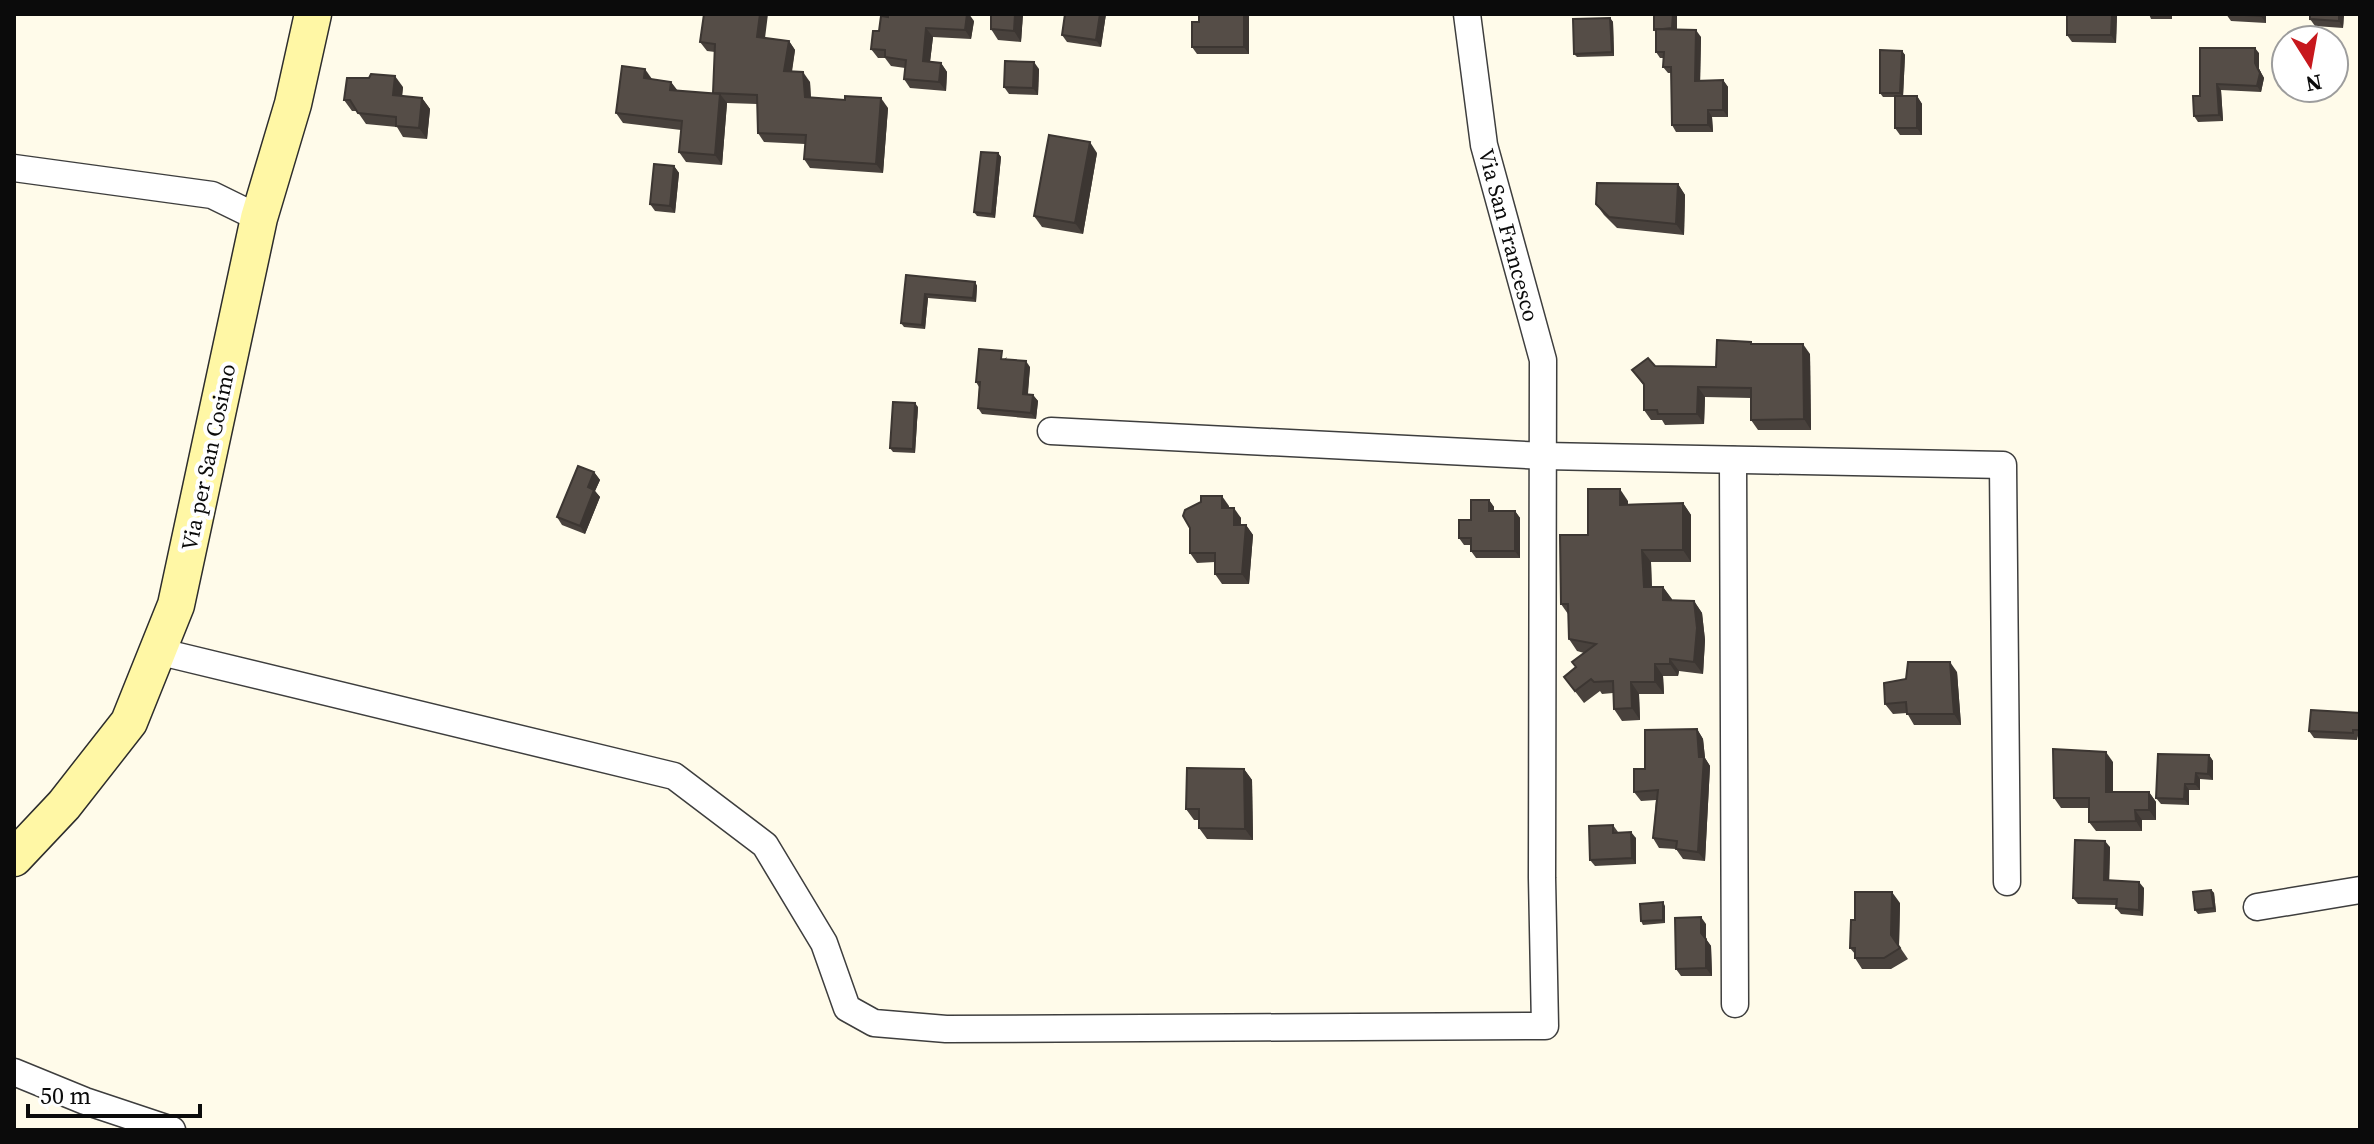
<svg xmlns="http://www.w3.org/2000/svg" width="2374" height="1144" font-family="'Source Serif 4',serif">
<rect width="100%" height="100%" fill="#fffbea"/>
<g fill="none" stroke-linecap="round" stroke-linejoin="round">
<defs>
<g id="street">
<path d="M14 168 212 195 259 218"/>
<path d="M1051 431 1544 456 2003 465 2007 882"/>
<path d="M1733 460 1735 1004"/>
<path d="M157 651 674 776 765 845 824 943 847 1008 874 1023 946 1029 1545 1026 1542 878 1543 360 1484 145 1467 14"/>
<path d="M2257 907 2360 890"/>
<path d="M14 1072 85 1101 172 1130"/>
</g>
<path id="secondary" d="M14 858 64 805 129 722 176 605 259 218 293 104 313 14"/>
</defs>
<use href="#street" stroke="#3e3e3e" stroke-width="29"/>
<use href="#secondary" stroke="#2d2d2d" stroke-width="39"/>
<use href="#street" stroke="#fff" stroke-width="26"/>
<use href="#secondary" stroke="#fff7a5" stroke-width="36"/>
</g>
<g fill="#49423d">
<path d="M991 14H1023L1021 42 998 40 991 29Z"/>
<path d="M1065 14H1106L1101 47 1067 42 1062 35Z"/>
<path d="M1199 14H1249V54H1197L1192 47 1199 22Z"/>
<path d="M1654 14H1677V29L1701 37 1700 81 1723 80 1728 87V117H1712L1713 132H1676L1672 125 1671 73H1668L1663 67 1664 58H1660L1656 52V33L1654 30Z"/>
<path d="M2117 14 2116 43 2072 42 2067 35Z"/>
<path d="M2149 14H2172V19H2151Z"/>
<path d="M2226 14H2266V23L2231 21Z"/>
<path d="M2344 14 2343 28 2315 26 2310 19Z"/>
<path d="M1610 18 1613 22 1614 56 1577 57 1574 54Z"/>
<path d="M974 21 971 39 933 37 930 62 941 63 947 72 946 91 910 88 904 79 905 68 891 66 885 58H878L871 49 879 31Z"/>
<path d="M765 38 789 41 795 50 792 72 810 82 811 97 888 108 883 173 810 168 804 159 805 144 764 142 758 133 757 104 727 103 722 165 686 162 679 152 681 130 623 123 616 113 652 79 671 82 677 91 713 93 715 52 707 51 700 42Z"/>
<path d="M1902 51 1905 55 1903 96H1917L1922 104V135H1900L1895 128V97H1883L1880 93Z"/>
<path d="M2259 53V69L2264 78 2261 92 2221 90 2223 121 2198 122 2194 116 2200 96Z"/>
<path d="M1039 69 1038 95 1009 94 1004 87Z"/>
<path d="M403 87 402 96 422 98 430 109 427 139 403 137 397 127 366 124 357 111H352L344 100Z"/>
<path d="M998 153 1001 157 995 218 977 216 974 212Z"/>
<path d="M1097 153 1083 234 1042 227 1034 216Z"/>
<path d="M674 166 679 173 675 213 655 211 650 204Z"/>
<path d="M1678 184 1685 195 1684 235 1617 228 1604 215 1596 204Z"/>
<path d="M906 275 975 282 977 286 976 302 928 298 925 329 904 327 901 323Z"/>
<path d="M1751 342 1752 344 1810 354 1811 430H1758L1751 420V398L1705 397 1704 424 1665 425 1662 420H1651L1644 410V386L1632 370 1655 366 1716 367Z"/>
<path d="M1007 357 1006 359 1030 367 1028 394 1033 395 1038 401 1036 419 982 414 978 408 979 387 976 382Z"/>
<path d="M918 407 915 453 893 452 890 448Z"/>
<path d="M594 472 600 480 595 491 600 497 585 534 562 525 557 517Z"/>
<path d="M1489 500 1494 507V511H1515L1520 518V558H1476L1471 551V545H1464L1459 538 1471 520Z"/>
<path d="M1628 501V504L1683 503 1691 515V562H1651L1652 587H1663L1672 600 1694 601 1702 613 1705 640 1703 674 1679 671 1678 676H1663L1664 694H1639L1640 720 1622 721 1614 709 1613 693 1602 694 1600 691 1584 703 1564 677 1576 668 1584 653 1577 651 1569 639 1568 614 1561 604Z"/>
<path d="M1229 506V508L1241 518V525H1246L1253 535 1249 584H1222L1215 574V562L1197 563 1190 553Z"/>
<path d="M1957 672 1961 725H1914L1907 713 1893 714 1885 704Z"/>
<path d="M2360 713V736H2358L2357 740 2314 738 2309 731Z"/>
<path d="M1697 729 1703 739 1705 758 1710 766 1705 861 1683 859 1676 849 1659 848 1653 838 1656 800 1641 801 1634 792 1645 769Z"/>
<path d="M2209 755 2213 761V780L2200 779V790H2189V805L2161 804 2156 798Z"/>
<path d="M2113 762V792H2149L2156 802V820H2142V831H2096L2089 822V808H2061L2054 798Z"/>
<path d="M1244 769 1252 780 1253 840 1207 839 1199 828V820H1194L1186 809Z"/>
<path d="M1613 825 1618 832 1636 838V864L1595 866 1590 860Z"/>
<path d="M2110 847 2109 881 2144 888 2143 916 2121 914 2116 908V905L2078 904 2073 898Z"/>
<path d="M2211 890 2214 893 2216 912 2198 914 2195 910Z"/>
<path d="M1900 903 1899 946 1908 959 1891 969H1862L1855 958V954L1850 948Z"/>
<path d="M1665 906V923L1643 925 1641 921Z"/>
<path d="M1706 924V939L1711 946 1712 976H1681L1676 969Z"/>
</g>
<g fill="#3c3632">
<path d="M760 14H768L764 46 757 37Z"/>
<path d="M967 14H969L974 21 971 39 965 30Z"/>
<path d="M1015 14H1023L1021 42 1014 31Z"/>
<path d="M1100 14H1106L1101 47 1096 40Z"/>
<path d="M1244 14H1249V54L1244 47Z"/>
<path d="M1673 14H1677V34L1672 28Z"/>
<path d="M2112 14H2117L2116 43 2111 35Z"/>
<path d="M2261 14H2266V23L2261 16Z"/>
<path d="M2339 14H2344L2343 28 2339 21Z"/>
<path d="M1610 18 1613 22 1614 56 1612 52Z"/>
<path d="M926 28 933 37 929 70 923 61Z"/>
<path d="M1696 30 1701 37 1700 87 1695 81Z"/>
<path d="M789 41 795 50 790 81 784 71Z"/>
<path d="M2255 48 2259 53V69L2264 78 2261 92 2257 86Z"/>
<path d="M1902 51 1905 55 1903 97 1900 93Z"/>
<path d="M1034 62 1039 69 1038 95 1033 88Z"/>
<path d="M941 63 947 72 946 91 939 82Z"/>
<path d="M645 69 652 79 644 78Z"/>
<path d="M803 72 810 82 811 106 805 97Z"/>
<path d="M395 76 403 87 401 106 393 95Z"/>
<path d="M1723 80 1728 87V117L1723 110Z"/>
<path d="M671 82 678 91 670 90Z"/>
<path d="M2217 84 2221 90 2223 121 2219 115Z"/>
<path d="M720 94 727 103 722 165 715 155Z"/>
<path d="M1917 96 1922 104V135L1917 128Z"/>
<path d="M422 98 430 109 427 139 419 128Z"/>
<path d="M881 98 888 108 883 173 876 164Z"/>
<path d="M1708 110 1712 117 1713 132 1708 125Z"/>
<path d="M1090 142 1097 153 1083 234 1075 223Z"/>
<path d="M998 153 1001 157 995 218 992 214Z"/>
<path d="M674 166 679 173 675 213 670 206Z"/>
<path d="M1678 184 1685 195 1684 235 1676 224Z"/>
<path d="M975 282 977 286 976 302 973 298Z"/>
<path d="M925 294 928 298 925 329 922 325Z"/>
<path d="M1803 344 1810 354 1811 430 1804 419Z"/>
<path d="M1026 361 1030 367 1027 400 1023 394Z"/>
<path d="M1698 387 1705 397 1704 424 1697 414Z"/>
<path d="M1033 395 1038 401 1036 419 1031 413Z"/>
<path d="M915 403 918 407 915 453 913 449Z"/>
<path d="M594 472 600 480 595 491 600 497 585 534 580 526 588 487Z"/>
<path d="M1620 489 1628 501V517L1620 505Z"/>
<path d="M1222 496 1229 506V518L1222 508Z"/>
<path d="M1489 500 1494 507V518L1489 511Z"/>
<path d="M1683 503 1691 515V562L1683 550Z"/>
<path d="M1234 508 1241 518 1240 535 1234 525Z"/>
<path d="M1515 511 1520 518V558L1515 551Z"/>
<path d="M1246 525 1253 535 1249 584 1242 574Z"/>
<path d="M1642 550 1651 562 1652 599 1644 587Z"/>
<path d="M1663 587 1672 599 1671 612 1663 600Z"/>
<path d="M1694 601 1702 613 1705 640 1703 674 1694 662Z"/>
<path d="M1670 659 1679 671 1678 676 1670 664Z"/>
<path d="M1950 662 1957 672 1961 725 1954 714Z"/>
<path d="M1655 664 1663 676 1664 694 1655 682Z"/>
<path d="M1631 682 1639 694 1640 720 1632 708Z"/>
<path d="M1697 729 1703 739 1705 758 1710 766 1705 861 1698 852 1699 757Z"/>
<path d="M2106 752 2113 762V802L2106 792Z"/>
<path d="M2209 755 2213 761V780L2208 774Z"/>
<path d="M1244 769 1252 780 1253 840 1245 829Z"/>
<path d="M2196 773 2200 779V790L2195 784Z"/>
<path d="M2185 784 2189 790V805L2184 799Z"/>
<path d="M2149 792 2156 802V820L2149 810Z"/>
<path d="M2135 810 2142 820V831L2136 821Z"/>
<path d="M1631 832 1636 838V864L1632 858Z"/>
<path d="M2105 841 2110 847 2109 887 2104 880Z"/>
<path d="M2139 882 2144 888 2143 916 2139 910Z"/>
<path d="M2211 890 2214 893 2216 912 2214 908Z"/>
<path d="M1892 892 1900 903 1899 946 1908 959 1891 935Z"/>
<path d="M1663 902 1665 906V923L1663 920Z"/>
<path d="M1701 917 1706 924V939L1711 946 1712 976 1706 968 1701 933Z"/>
</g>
<g fill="#554d47" stroke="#3c3632" stroke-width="2">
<path d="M704 14H760L757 37 789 41 784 71 803 72 805 97 845 100V96L881 98 876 164 804 159 806 135 758 133 757 95 713 93 715 44 700 42Z"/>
<path d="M888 14H967L965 30 926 28 923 61 941 63 939 82 904 79 906 60 885 57V50L871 49 873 31H879L881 16 888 17Z"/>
<path d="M991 14H1015L1014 31 991 29Z"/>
<path d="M1065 14H1100L1096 40 1062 35Z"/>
<path d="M1199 14H1244V47H1192V22H1199Z"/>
<path d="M1654 14H1673L1672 28 1654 30Z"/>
<path d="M2067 14H2112L2111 35H2067Z"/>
<rect x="2149" y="14" width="21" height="1"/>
<path d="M2228 14H2261V16Z"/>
<path d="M2310 14H2339V21L2310 19Z"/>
<path d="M1610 18 1612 52 1574 54 1573 19Z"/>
<path d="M1656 29 1696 30 1695 81 1723 80V110H1708V125H1672L1671 67H1663L1664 52H1656Z"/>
<path d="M2200 48H2255V63L2260 73 2257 86 2217 84 2219 115 2194 116 2193 96H2200Z"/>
<path d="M1880 50 1902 51 1900 93H1880Z"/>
<path d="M1005 61 1034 62 1033 88 1004 87Z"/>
<path d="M622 66 645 69 644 78 671 82 670 90 720 94 715 155 679 152 682 121 616 113Z"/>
<path d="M371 74 395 76 393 95 422 98 419 128 396 126V117L358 113 350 100H344L347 78H369Z"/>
<rect x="1895" y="96" width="22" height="32"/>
<path d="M1049 135 1090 142 1075 223 1034 216Z"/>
<path d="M981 152 998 153 992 214 974 212Z"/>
<path d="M654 164 674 166 670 206 650 204Z"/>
<path d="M1597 183 1678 184 1676 224 1609 217 1596 204Z"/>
<path d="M906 275 975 282 973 298 925 294 922 325 901 323Z"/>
<path d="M1717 340 1751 342V344H1803L1804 419 1751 420V388L1698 387 1697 414H1658L1657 410H1644V384L1632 370 1648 358 1655 366 1716 367Z"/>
<path d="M979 349 1002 351 1001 359 1026 361 1023 394 1033 395 1031 413 978 408 980 382H976Z"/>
<path d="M893 402 915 403 913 449 890 448Z"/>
<path d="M578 466 594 472 588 487 594 490 580 526 557 517Z"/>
<path d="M1588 489H1620V505L1683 503V550H1642L1644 587H1663V600L1694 601 1697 628 1694 662 1670 659V664H1655V682H1631L1632 708 1614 709 1613 681 1594 682 1591 679 1575 691 1564 677 1576 667 1572 662 1596 644 1569 639 1568 604H1561L1560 535H1588Z"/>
<path d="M1201 496H1222V508H1234V525H1246L1242 574H1215V553H1190V528L1183 516 1185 510 1201 502Z"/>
<path d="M1471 500H1489V511H1515V551H1471V538H1459V520H1471Z"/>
<path d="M1908 662H1950L1954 714H1907L1906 702 1885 704 1884 683 1906 679Z"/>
<path d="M2311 710 2360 713V730H2353V733L2309 731Z"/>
<path d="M1697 729 1699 757H1704L1698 852 1676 849 1677 841 1653 838 1658 790 1634 792V769H1645V730Z"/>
<path d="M2053 749 2106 752V792H2149V810H2135L2136 821 2089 822V798H2054Z"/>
<path d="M2158 754 2209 755 2208 774 2196 773 2195 784H2185L2184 799 2156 798Z"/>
<path d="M1187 768 1244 769 1245 829 1199 828V809H1186Z"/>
<path d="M1613 825V833L1631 832 1632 858 1590 860 1589 826Z"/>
<path d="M2075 840 2105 841 2104 880 2139 882V910L2116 908 2117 899 2073 898Z"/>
<path d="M2211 890 2214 908 2195 910 2193 892Z"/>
<path d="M1855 892H1892L1891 935 1900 948 1884 958H1855V948H1850L1851 920H1855Z"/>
<path d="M1663 902V920L1641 921 1640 904Z"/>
<path d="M1701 917V933L1706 939V968L1676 969 1675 918Z"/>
</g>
<g text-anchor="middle" stroke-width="8" stroke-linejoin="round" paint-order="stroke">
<g font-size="22" fill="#0b0b0b" stroke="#fff">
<text transform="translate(1509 235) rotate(75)" y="8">Via San Francesco</text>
<text transform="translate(208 457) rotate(-78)" y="8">Via per San Cosimo</text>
</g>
</g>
<rect width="2374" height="1144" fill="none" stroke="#0b0b0b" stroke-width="32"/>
<g transform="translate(2310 64) rotate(169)"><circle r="38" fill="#ffffff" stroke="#9d9d9d" stroke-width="2"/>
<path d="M0-6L14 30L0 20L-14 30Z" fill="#c7181d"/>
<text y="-12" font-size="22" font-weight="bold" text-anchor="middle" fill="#0b0b0b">N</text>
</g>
<path d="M28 1104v12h172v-12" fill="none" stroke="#0b0b0b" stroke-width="4"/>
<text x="40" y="1104" font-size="24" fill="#0b0b0b" stroke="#ffffff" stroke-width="6" paint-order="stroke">50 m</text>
</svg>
